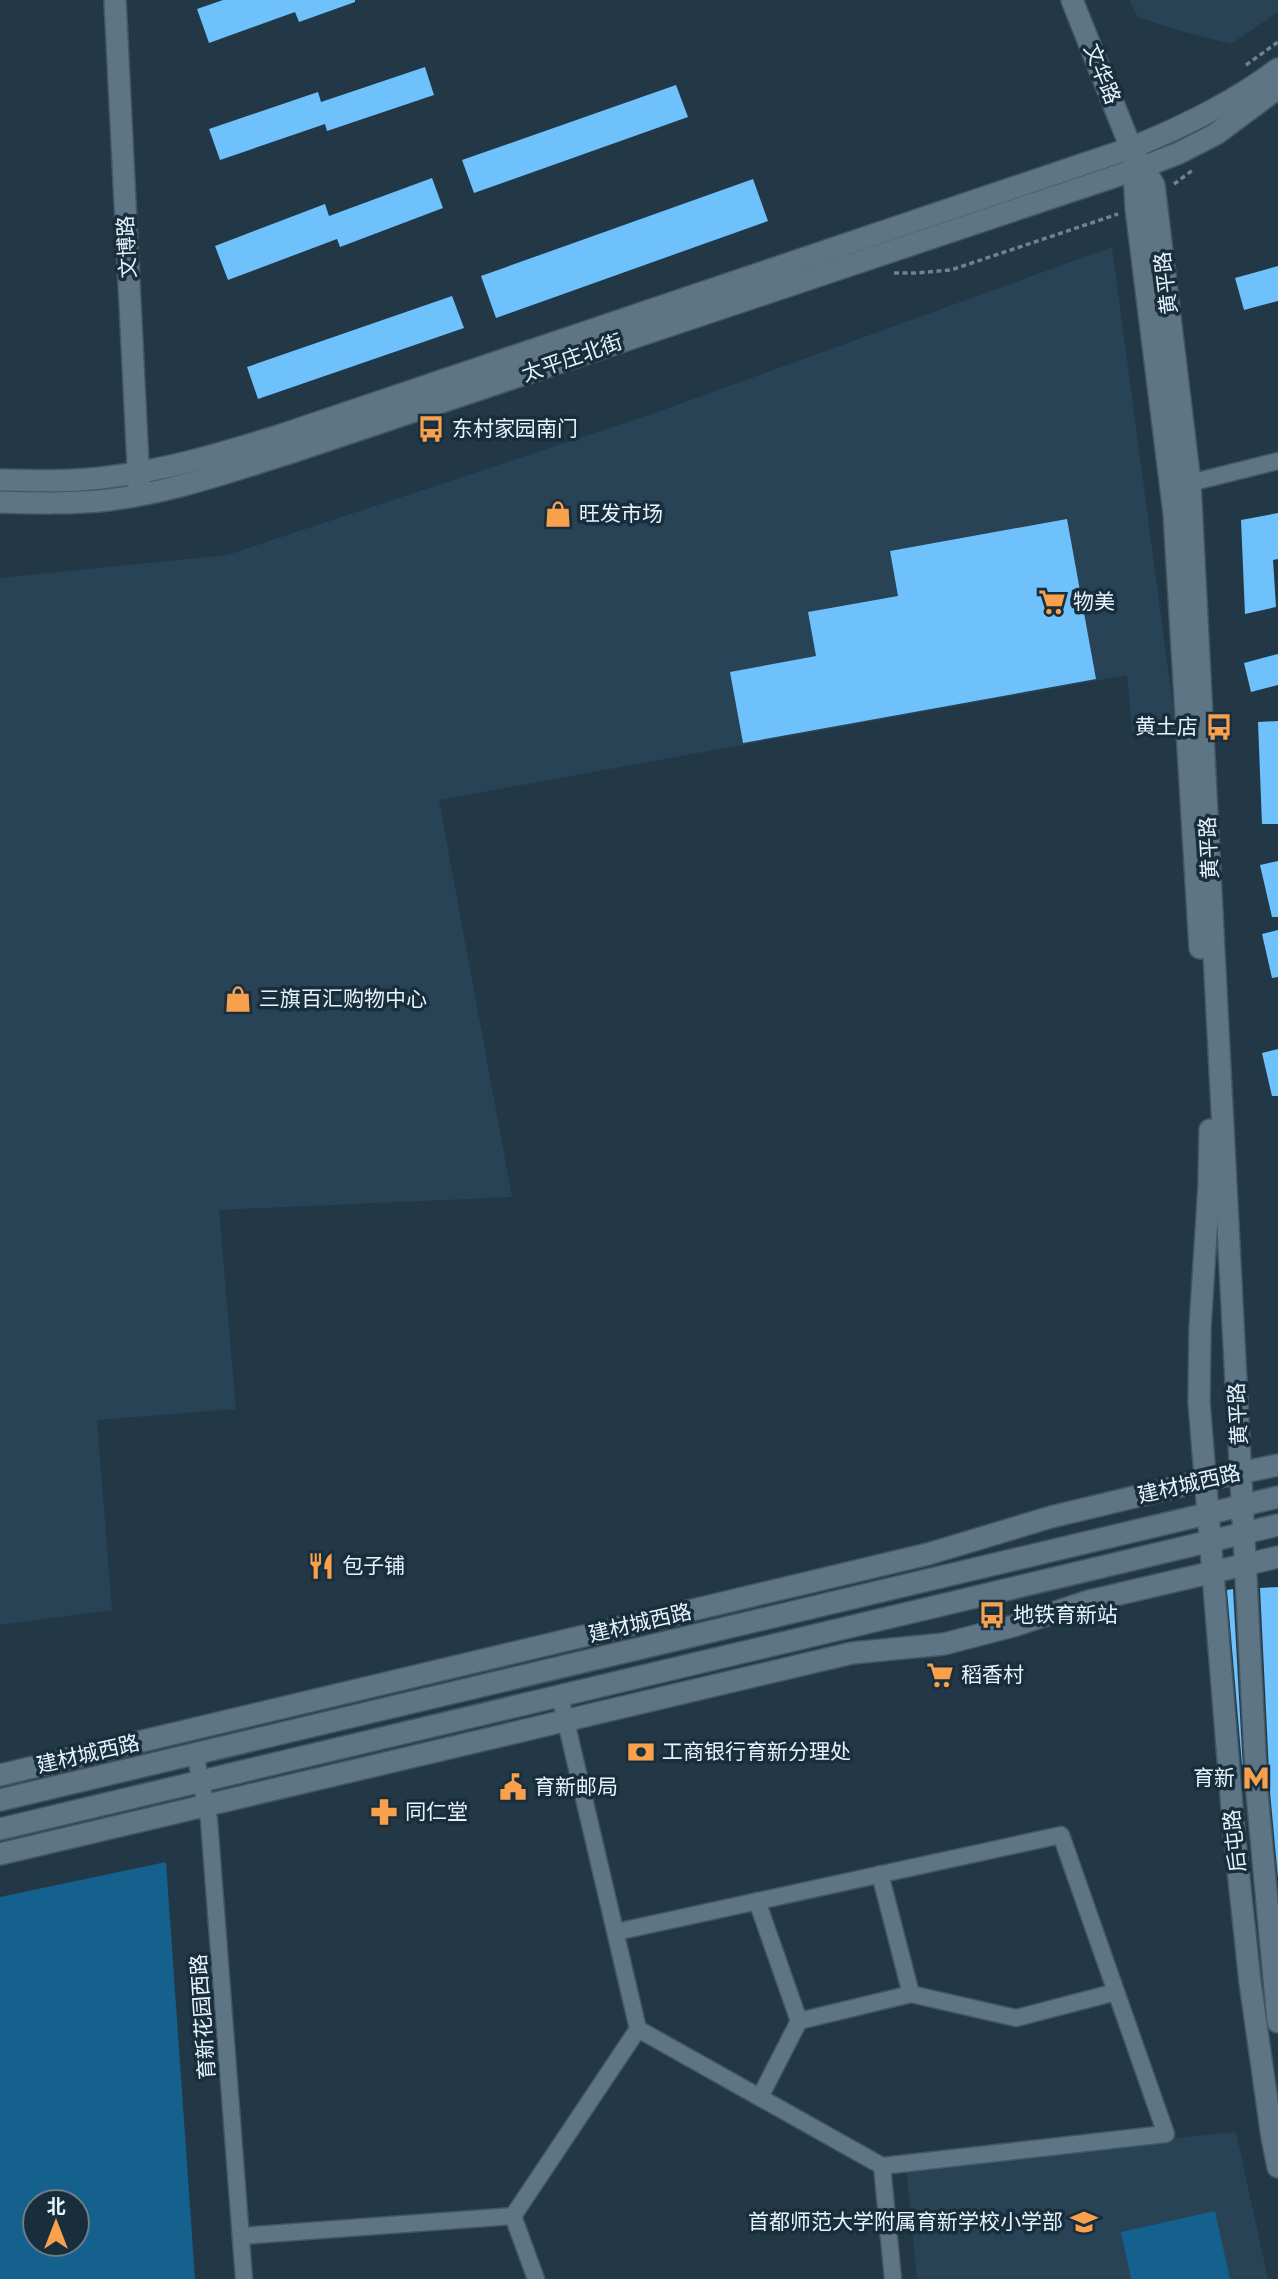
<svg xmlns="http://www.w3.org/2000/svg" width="1278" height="2279" font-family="'Source Sans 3','Noto Sans SC',sans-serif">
<rect width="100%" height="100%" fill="#233847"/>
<g fill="#274355">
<path d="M1129 0H1278V12L1231 44 1177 30 1138 17Z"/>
<path d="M1112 247 1176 729 1132 731 1127 675 439 800 512 1197 219 1210 236 1409 97 1420 112 1610 0 1625V578L227 555 652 414Z"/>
<path d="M1236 2132 1268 2279H917L906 2165Z"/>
</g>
<g fill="#14618e" fill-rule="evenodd">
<path d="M166 1862 195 2279H0V1897ZM77 2202V2244H35V2202Z"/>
<path d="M1215 2211 1230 2279H1131L1121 2232Z"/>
</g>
<g fill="#6ec1fb">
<path d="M223 0H355V2L299 22 295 12 209 43 197 9Z"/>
<path d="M425 67 434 95 327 131 325 124 220 160 209 129 318 92 321 102Z"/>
<path d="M676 85 688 117 474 193 462 160Z"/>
<path d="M432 178 443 208 340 247 337 239 228 280 215 246 325 204 329 216Z"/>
<path d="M753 179 768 221 496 318 481 276Z"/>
<path d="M1278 266V301L1244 310 1235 278Z"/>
<path d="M452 296 464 328 258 399 247 367Z"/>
<path d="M1278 513V559L1273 560 1276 607 1245 614 1241 520Z"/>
<path d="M1067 519 1096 679 743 743 730 672 816 656 808 612 898 596 890 551Z"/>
<path d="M1278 654V685L1251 692 1244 663Z"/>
<path d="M1278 721V824H1262L1258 722Z"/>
<path d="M1278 861V917H1272L1260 865Z"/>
<path d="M1278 930V977L1272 978 1262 934Z"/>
<path d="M1278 1049V1096H1272L1262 1053Z"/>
<path d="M1278 1587V1878L1270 1792 1260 1588Z"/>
<path d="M1233 1589 1244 1788 1227 1590Z"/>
</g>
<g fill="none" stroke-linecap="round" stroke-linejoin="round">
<defs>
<g id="street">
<path d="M1182 485 1278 461"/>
<path d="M195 1754 209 1820 244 2279"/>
<path d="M757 1901 799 2021 911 1994 880 1874"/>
<path d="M616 1932 1061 1835 1166 2134 882 2166"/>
<path d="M911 1994 1016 2018 1116 1992"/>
<path d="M638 2029 882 2166 893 2279"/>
<path d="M760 2097 799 2021"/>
<path d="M241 2236 513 2216"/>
<path d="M536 2279 513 2216 638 2029 560 1696"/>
</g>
<g id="secondary">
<path d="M115 0 139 485"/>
<path d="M1072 0 1131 148 1154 185 1190 483 1257 1793 1278 2022"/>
<path d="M1133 154 1136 208 1174 513 1200 948"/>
<path d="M0 480C36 481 73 482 109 477 167 470 223 453 278 436L1131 148C1183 127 1233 103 1278 69"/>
<path d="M0 502C36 503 72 504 108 500 169 493 228 472 286 454L1143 167 1179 153 1216 134 1278 88"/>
<path d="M1210 1130 1209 1186 1200 1328 1199 1402 1234 1832 1250 1982 1272 2137 1278 2167"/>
<path d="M0 1775 928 1554 1051 1517 1205 1480 1278 1465"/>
<path d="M0 1800 1278 1497"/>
<path d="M0 1829 1278 1525"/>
<path d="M0 1854 852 1653 944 1644 1013 1626 1089 1601 1278 1557"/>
</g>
</defs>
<use href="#street" stroke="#435663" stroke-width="19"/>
<use href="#secondary" stroke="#435663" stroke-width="24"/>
<g stroke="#71828f" stroke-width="3.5" stroke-dasharray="5 3.5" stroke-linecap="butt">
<path d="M1246 65 1278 42"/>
<path d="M1174 184 1193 170"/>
<path d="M894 273H917L951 270 1118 214"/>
</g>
<use href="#street" stroke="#5e7586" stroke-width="16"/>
<use href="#secondary" stroke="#5e7586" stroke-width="21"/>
</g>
<defs>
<symbol id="bus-bare" viewBox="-9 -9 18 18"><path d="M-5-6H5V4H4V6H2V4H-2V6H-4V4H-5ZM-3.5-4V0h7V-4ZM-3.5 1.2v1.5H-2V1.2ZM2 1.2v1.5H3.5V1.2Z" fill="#f9a04d" stroke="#192e3d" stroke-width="2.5" paint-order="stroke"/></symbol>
<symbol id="shop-bare" viewBox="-9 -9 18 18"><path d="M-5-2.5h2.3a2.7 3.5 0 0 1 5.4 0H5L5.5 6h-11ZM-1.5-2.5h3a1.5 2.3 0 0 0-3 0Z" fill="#f9a04d" stroke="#192e3d" stroke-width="2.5" paint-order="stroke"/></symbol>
<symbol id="supermarket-bare" viewBox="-9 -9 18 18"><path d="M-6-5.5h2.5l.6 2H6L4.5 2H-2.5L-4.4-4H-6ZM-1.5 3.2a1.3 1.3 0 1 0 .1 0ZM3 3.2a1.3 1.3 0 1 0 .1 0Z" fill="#f9a04d" stroke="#192e3d" stroke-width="2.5" paint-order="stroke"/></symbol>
<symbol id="restaurant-bare" viewBox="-9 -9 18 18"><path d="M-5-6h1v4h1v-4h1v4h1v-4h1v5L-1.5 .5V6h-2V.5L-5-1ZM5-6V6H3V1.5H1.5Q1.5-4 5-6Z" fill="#f9a04d" stroke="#192e3d" stroke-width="2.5" paint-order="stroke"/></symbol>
<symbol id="bank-bare" viewBox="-9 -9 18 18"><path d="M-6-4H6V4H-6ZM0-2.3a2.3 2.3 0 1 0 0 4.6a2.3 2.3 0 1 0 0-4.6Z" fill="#f9a04d" stroke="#192e3d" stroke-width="2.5" paint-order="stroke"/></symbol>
<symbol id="metro-bare" viewBox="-9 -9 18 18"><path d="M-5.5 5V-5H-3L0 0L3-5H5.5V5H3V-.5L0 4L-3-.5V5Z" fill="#f9a04d" stroke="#192e3d" stroke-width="2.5" paint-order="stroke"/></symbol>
<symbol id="civic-bare" viewBox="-9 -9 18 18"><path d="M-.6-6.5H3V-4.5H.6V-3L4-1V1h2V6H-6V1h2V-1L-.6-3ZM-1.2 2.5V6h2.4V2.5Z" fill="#f9a04d" stroke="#192e3d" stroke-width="2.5" paint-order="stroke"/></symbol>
<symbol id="pharmacy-bare" viewBox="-9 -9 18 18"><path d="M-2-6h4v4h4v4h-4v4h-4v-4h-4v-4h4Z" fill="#f9a04d" stroke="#192e3d" stroke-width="2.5" paint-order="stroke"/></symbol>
<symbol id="school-bare" viewBox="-9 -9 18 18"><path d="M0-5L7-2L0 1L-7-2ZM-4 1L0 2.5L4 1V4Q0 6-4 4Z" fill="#f9a04d" stroke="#192e3d" stroke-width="2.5" paint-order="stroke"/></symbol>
</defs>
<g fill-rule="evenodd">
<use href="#bus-bare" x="412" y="410" width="38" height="38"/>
<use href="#shop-bare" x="539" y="495" width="38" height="38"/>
<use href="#supermarket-bare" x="1033" y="583" width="38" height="38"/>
<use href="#bus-bare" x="1200" y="708" width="38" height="38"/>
<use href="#shop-bare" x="219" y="980" width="38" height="38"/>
<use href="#restaurant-bare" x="302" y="1547" width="38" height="38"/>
<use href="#bus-bare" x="973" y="1596" width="38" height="38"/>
<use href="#supermarket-bare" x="921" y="1656" width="38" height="38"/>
<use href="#bank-bare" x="622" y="1733" width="38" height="38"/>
<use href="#metro-bare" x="1237" y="1759" width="38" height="38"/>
<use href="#civic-bare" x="494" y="1768" width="38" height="38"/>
<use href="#pharmacy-bare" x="365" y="1793" width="38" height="38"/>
<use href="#school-bare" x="1065" y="2203" width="38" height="38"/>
</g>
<g text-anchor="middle" stroke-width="7" stroke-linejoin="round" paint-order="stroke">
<g font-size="21" fill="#e6f3fc" stroke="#192e3d">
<text transform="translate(1102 74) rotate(68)" y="7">文华路</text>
<text transform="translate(127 247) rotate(-93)" y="7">文博路</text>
<text transform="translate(1166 283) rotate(-97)" y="7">黄平路</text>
<text transform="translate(572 358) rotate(-19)" y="7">太平庄北街</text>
<text transform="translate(1209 848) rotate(-93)" y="7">黄平路</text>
<text transform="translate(1238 1414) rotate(-93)" y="7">黄平路</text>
<text transform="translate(1189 1484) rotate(-13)" y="7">建材城西路</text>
<text transform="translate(640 1623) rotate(-13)" y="7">建材城西路</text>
<text transform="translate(88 1754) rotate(-13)" y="7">建材城西路</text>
<text transform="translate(1235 1841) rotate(-96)" y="7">后屯路</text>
<text transform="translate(203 2017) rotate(-94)" y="7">育新花园西路</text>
</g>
<g font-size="21" fill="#e6f3fc" stroke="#192e3d" text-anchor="start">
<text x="452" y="436">东村家园南门</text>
<text x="579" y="521">旺发市场</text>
<text x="1073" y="609">物美</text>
<text x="1198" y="734" text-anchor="end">黄土店</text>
<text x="259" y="1006">三旗百汇购物中心</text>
<text x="342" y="1573">包子铺</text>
<text x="1013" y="1622">地铁育新站</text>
<text x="961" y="1682">稻香村</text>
<text x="662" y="1759">工商银行育新分理处</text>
<text x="1235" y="1785" text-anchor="end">育新</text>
<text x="534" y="1794">育新邮局</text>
<text x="405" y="1819">同仁堂</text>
<text x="1063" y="2229" text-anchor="end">首都师范大学附属育新学校小学部</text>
</g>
</g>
<g transform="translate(56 2223)"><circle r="33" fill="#192e3d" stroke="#6b7d89" stroke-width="2"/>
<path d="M0-5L12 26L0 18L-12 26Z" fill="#f9a04d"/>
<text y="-10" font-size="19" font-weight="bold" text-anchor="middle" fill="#e6f3fc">北</text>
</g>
</svg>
